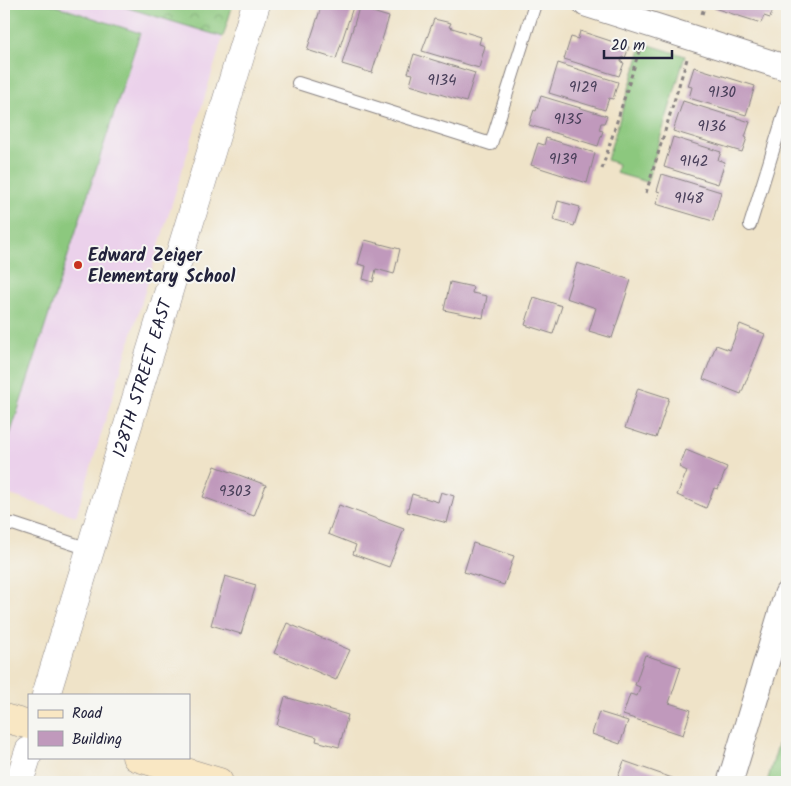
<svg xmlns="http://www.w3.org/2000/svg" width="791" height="786" font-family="Kalam,sans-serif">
<defs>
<pattern id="park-crowns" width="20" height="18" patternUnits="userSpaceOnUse" patternTransform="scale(1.25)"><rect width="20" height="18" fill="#8cc87e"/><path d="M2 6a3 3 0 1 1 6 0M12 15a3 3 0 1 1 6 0" fill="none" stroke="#72a268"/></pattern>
</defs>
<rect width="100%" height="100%" fill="#f6f6f2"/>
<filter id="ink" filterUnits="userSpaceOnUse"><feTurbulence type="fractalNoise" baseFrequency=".02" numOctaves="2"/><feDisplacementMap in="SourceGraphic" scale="10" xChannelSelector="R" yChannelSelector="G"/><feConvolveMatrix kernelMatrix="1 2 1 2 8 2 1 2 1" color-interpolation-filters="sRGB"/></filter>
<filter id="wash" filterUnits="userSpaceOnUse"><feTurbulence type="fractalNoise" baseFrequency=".0096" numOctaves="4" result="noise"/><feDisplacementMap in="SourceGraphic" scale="20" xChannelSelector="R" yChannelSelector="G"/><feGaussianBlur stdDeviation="1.12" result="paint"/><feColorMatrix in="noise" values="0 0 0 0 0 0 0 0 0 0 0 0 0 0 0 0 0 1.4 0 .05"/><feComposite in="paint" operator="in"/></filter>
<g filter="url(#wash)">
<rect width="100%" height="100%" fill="#efe3c8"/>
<path fill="#ebd1eb" d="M4 4H115L223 37 76 516 4 493Z"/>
<g fill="#8cc87e" stroke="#57755c">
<path d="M4 4H50L140 33 8 441 4 440Z"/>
<path d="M643 43 685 56 647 182 616 173 618 164 607 160Z"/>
<path d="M787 715V782H767Z"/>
</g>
<path fill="url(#park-crowns)" stroke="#57755c" d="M115 4H233L223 37Z"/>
<g id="blocks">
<g fill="#c099bc">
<path d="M322 4H341L353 7 336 59 307 50Z"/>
<path d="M715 4H775L770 18 764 16 761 23 714 8Z"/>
<path d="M359 8 389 17 372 73 342 64Z"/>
<path d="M434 19 451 23 449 27 481 37 479 44 485 46 479 68 422 51Z"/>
<path d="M580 31 629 47 625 58 622 57 621 62 624 63 619 76 564 59 571 37 578 39Z"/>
<path d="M414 54 475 73 466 102 410 85 413 74 408 73Z"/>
<path d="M558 63 618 82 613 99 609 98 605 110 549 93Z"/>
<path d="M694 67 755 86 746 115 689 98 692 87 688 86Z"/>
<path d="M541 96 607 116 604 123H601L599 130 603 131 598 146 529 125 534 110 536 111Z"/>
<path d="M683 101 750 122 745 137 747 138 742 152 673 131Z"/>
<path d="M673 137 721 152 718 160 725 162 718 184 664 167Z"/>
<path d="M546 138 595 153 587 183 531 165 538 143 544 145Z"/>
<path d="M662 174 721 192 713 221 656 204 660 192 657 191Z"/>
<path d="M558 201 580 207 574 226 553 220Z"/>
<path d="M365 240 400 249 394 274 376 269 373 282 363 279 366 266 358 264Z"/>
<path d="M577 263 631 280 612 338 589 331 596 308 566 298Z"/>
<path d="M450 282 473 287 472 293 487 296 483 318 444 310Z"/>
<path d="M534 297 562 306 553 334 525 325Z"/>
<path d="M740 324 765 334 741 394 703 379 716 345 730 350Z"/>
<path d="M638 388 669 398 656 438 625 428Z"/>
<path d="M686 450 727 467 718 489 714 488 706 508 677 495 687 471 679 467Z"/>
<path d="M215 466 266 485 254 516 203 497Z"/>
<path d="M441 492 454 496 447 523 407 512 412 494 438 502Z"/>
<path d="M339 505 404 529 389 567 353 554 356 545 328 534Z"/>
<path d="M473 543 514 556 504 585 464 572Z"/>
<path d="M225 576 256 585 241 634 211 625Z"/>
<path d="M287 623 350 650 336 680 274 653Z"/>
<path d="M645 655 681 667 669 703 691 710 683 735 623 715 630 694 637 696 640 687 635 685Z"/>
<path d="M285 697 348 715 339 747 316 741 317 737 277 725Z"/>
<path d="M599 712 628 721 620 744 592 734Z"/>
<path d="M624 761 675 779 674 782H616Z"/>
</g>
</g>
</g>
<g filter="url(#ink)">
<use href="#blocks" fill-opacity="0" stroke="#888282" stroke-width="1"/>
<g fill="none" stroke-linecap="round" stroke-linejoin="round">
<defs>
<g id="service">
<path d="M298 83 491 144 535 4"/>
<path d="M750 225 787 105"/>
<path d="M4 527 13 524 89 549"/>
</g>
<g id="minor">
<path d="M586 4 787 68"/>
<path d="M730 782 787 594"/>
</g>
<g id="tertiary">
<path id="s1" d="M46 695 256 4"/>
<path d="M19 782 29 751"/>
</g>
<g id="secondary">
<path d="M4 718 29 725"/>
<path d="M136 757 219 782"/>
</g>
</defs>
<use href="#service" stroke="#888282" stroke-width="14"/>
<use href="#minor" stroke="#888282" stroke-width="27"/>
<use href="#tertiary" stroke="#888282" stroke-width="29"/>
<use href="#secondary" stroke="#888282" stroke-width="29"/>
<g stroke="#888282" stroke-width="3" stroke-dasharray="4 4" stroke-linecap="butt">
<path d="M702 14 705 4"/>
<path d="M602 169 641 45"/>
<path d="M646 193 687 59"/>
</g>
<use href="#service" stroke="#fff" stroke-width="12"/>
<use href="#minor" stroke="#fff" stroke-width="25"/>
<use href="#tertiary" stroke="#fff" stroke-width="28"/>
<use href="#secondary" stroke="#f9e7c3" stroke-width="28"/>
</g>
</g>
<circle fill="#c8321e" stroke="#f6f6f2" stroke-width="2" cx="78" cy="265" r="5"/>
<g text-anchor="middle" stroke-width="4" stroke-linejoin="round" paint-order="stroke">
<g font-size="15" fill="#4a405b">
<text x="442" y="85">9134</text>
<text x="583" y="92">9129</text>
<text x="722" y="97">9130</text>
<text x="568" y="124">9135</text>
<text x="712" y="131">9136</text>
<text x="563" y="164">9139</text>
<text x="694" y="166">9142</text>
<text x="689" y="203">9148</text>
<text x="235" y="496">9303</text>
</g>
<g font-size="18" font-weight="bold" fill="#22223b" stroke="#f6f6f2" text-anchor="start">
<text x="88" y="261">Edward Zeiger<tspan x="88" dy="21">Elementary School</tspan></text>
</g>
<g font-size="18" fill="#22223b" stroke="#f6f6f2">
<text dy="6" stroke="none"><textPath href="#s1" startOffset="331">128TH STREET EAST</textPath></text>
</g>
</g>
<rect width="791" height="786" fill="none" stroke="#f6f6f2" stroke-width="20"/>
<rect x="28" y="694" width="162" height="65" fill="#f6f6f2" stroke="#a1a1a9"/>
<rect x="38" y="710" width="25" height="8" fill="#f9e7c3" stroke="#a1a1a9"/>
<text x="72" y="718" font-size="15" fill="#22223b">Road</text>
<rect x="38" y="731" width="25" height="15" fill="#c099bc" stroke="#a1a1a9"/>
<text x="72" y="744" font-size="15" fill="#22223b">Building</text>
<path d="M604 50v8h68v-8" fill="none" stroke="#22223b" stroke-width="2.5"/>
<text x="611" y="50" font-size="15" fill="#22223b" stroke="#f6f6f2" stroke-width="4" paint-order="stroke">20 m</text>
</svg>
